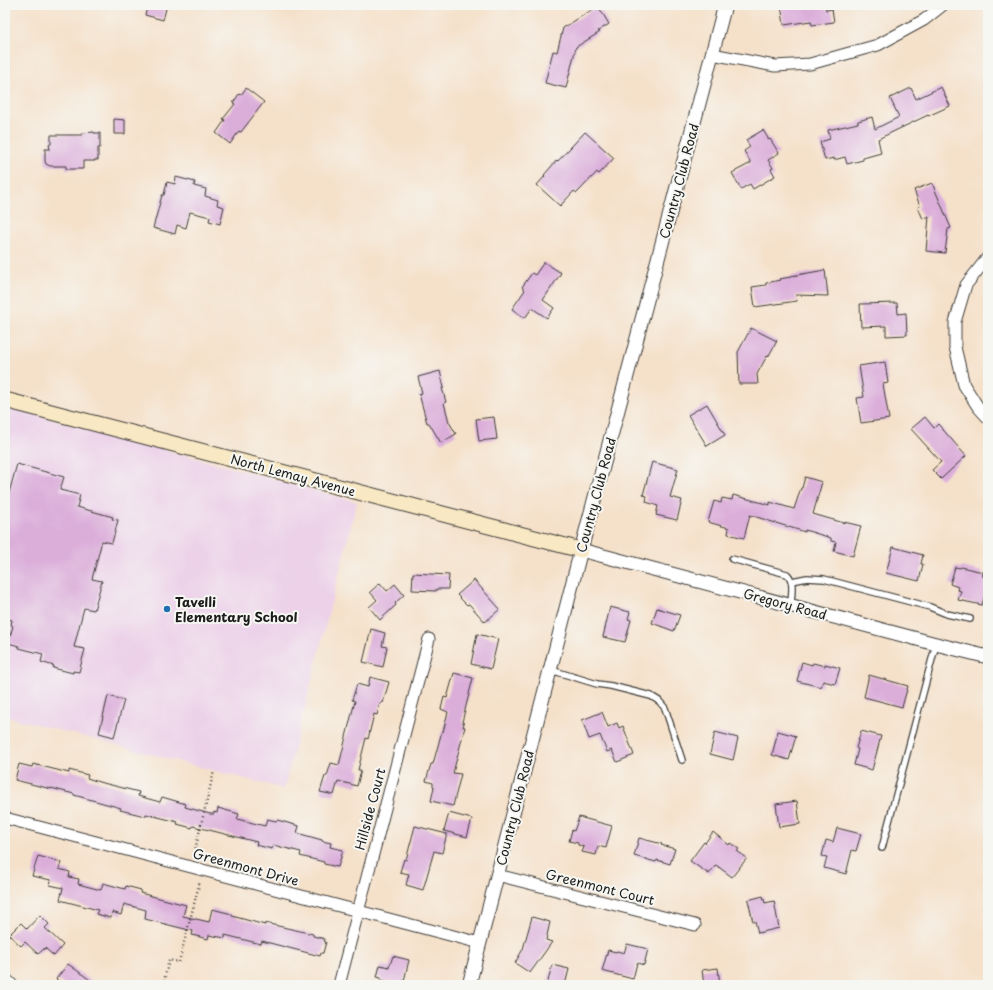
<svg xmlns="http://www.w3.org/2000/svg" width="993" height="990" font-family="'Playpen Sans',sans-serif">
<rect width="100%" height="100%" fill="#f6f6f2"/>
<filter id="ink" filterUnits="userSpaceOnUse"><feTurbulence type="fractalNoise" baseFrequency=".025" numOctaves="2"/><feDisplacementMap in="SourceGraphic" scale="8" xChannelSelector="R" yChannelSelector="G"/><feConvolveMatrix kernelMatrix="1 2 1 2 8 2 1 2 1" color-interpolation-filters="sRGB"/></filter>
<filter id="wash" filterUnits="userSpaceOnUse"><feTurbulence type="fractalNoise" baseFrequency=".012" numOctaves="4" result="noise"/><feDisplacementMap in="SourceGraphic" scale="16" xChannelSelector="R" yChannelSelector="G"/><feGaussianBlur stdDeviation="0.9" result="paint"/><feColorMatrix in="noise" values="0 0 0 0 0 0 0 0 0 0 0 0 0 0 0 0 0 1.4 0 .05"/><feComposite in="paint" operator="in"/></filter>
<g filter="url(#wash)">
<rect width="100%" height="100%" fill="#f5e1ca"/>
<path fill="#ecd1e9" d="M5 406 357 502 284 789 5 716Z"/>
<g id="blocks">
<g fill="#dbaeda">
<path d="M148 5H167L163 20 145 15Z"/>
<path d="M781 5H825L826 10 832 9 834 22 812 25 811 21 784 25Z"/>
<path d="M598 6 609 24 598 31 600 32 576 47 566 88 545 83 553 51 557 52 563 28Z"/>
<path d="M941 87 950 106 928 116V115L878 139 881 153 863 158V160L847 164 845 157 834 160V158L825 160 820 142 830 139 828 130 858 123V121L872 117 875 129 899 117 890 98 911 88 916 99Z"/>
<path d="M246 88 264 102 241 132 239 131 230 144 216 133 225 120 223 119 235 104 233 103 239 94 241 95Z"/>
<path d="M114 119 125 120V134H114Z"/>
<path d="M763 130 769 140 770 139 779 153 768 160 773 168 771 169 775 176 753 189 750 184 741 189 732 173 751 163 744 151 750 147 746 140Z"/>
<path d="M94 132V133H100V148H98V160H94L95 161H83V169H66V166H50L46 164 45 161V149H50L49 144H51V135H82V133Z"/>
<path d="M585 132 614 158 599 174 597 172 577 193 574 191 560 206 537 185 545 176 544 175 557 160 558 161Z"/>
<path d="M176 177 195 182 194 186 206 189 205 196 218 200 217 205 224 207 220 224 209 221 210 217 190 212 186 228 177 225 175 234 153 228 162 195H164L167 182 175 184Z"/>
<path d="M932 183 951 228 948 229 945 253 926 251 929 216 923 219 918 207 920 206 914 190Z"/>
<path d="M544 262 561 273 543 300 554 308 547 318 532 308 525 318 512 309 525 290 522 287 532 273 535 275Z"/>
<path d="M825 270 828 296 796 295 797 301 755 307 752 287 766 285V283L780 280 779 279 791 277V276Z"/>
<path d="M897 303 898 314 906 313 907 335 886 336V326L861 327 860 304Z"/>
<path d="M751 328 777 341 768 357 767 356 757 374 758 384H739L738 352Z"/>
<path d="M885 362 888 383 883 384 889 419 861 423 857 398 864 397 859 366Z"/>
<path d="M440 371 444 388H442L446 402 444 403 449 422 456 434 441 443 429 423H427L419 394 422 393 418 377Z"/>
<path d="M707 404 725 435 707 446 688 415Z"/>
<path d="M494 417 497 439 479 441 476 419Z"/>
<path d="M925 417 934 428 938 424 966 456 941 479 932 470 941 462 911 429Z"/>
<path d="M652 462 678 469 670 497 682 500 677 520 656 515 658 506 646 502 647 496 643 495Z"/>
<path d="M17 464 64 477 60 490 80 495 77 507 113 517 112 519 118 520 112 543 102 541 92 579 102 581 94 610 84 608 78 631 74 647 85 649 79 672 73 671V673L53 668 54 666 41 662 43 654 19 648V646L8 643 13 626 11 625 12 620 5 618V500H7Z"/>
<path d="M805 477 822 482 813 514 844 523V522L861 526 853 556 834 551 836 542 831 541V538L805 530V532L750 515 744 538 728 534 729 528 708 522 714 501 721 503 722 498 732 500 733 495 770 505V502L794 509 801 488H802Z"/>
<path d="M893 547 923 555 921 564H923L919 581 886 573Z"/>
<path d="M955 567 960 568 961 567 983 572 982 576 988 577V583L982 605 958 600 961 591 957 590 958 587 950 584Z"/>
<path d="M413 573 449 575 448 589H436V591L412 590Z"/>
<path d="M474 580 500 609 485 622 469 604 467 605 457 595Z"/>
<path d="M380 583 387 591 395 584 404 595 395 603 396 605 380 620 369 607 377 600 370 592Z"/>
<path d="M610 607 630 612 628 619 631 620 625 642 603 637Z"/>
<path d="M657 608 680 615 674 631 652 623Z"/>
<path d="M371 629 385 633 382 646 387 647 383 667 363 662Z"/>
<path d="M477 634 498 639 491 669 471 664Z"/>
<path d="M802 662 812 665 813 663 825 666V664L840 668 835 684 823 681 821 687 797 681Z"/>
<path d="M454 673 473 678 462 722 464 723 463 727H465L453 773 461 774 453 806 431 801 434 787 433 786V783L426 781 431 764H433L442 731 443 732 448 712 441 709 444 697 447 698Z"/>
<path d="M869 675 908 686 902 707 864 697Z"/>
<path d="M370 677 389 682 383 703 382 702 381 704H380L377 715 374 714 368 739 366 738 358 770H361L357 786 338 781 334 795 320 792 325 776H327L331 763 339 765 355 701 352 700 357 684 368 687Z"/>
<path d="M108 696 124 700 114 737 99 733Z"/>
<path d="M602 712 608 727 617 723 619 728 623 726 634 755 617 762 612 750 607 752 600 735 589 739 582 720Z"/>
<path d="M778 731 796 736 789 760 772 755Z"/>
<path d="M861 731 881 736 872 770 854 765 858 749 856 748Z"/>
<path d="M715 732 738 738 733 760 710 754Z"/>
<path d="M19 764 32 767 33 764 69 773V770L88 775 87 778 99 782 139 792 138 796 160 802 162 797 186 804 185 807 210 814H214V812L217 813 218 808 239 814 237 819 265 826 267 819 276 821 277 820 299 826 297 833 322 840V841L331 843 330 847 343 850 338 867 324 864V862L300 856 301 852 273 845 272 849 256 845 257 842 193 826 192 828 177 824 178 822 146 814 145 816 120 810 121 808 74 795V794L51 788V789L15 780Z"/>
<path d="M797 801 800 824 779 827 776 804Z"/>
<path d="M449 813 472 819 467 837 444 831Z"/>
<path d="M579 817 612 826 606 848 598 846 596 855 582 852 584 847 578 845V843L569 841 572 830 574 831Z"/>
<path d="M415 826 447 834 442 853 434 851 423 890 406 885 409 874 400 872 404 859 406 860Z"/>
<path d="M837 828 861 834 856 851 852 850 846 874 824 868 827 857 822 856 826 840 833 842Z"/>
<path d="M713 832 729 845 730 843 739 849 737 851 747 858 732 877 716 865 709 874 690 861 704 842 705 843Z"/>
<path d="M639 838 662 844 661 845 675 849 670 864 657 860 656 862 634 856Z"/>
<path d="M38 856 61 862 59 869 70 872 69 877 79 879 78 884 101 890 103 883 125 889 126 886 141 890 140 893 186 905 183 916 209 922 212 909 232 914V916L265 925V923L313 934V936L325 939 324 941 326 942 323 953H321L320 956 262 941 261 944 225 935V938L209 935 208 939 192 935 193 931 145 919 146 910 124 904 121 915 112 912 111 918 96 914 98 910 60 900 63 888 50 885 51 880 32 876Z"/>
<path d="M763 896 765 903 774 901 779 928 758 933 755 921 753 922 748 900Z"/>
<path d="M40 915 49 924 45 928 63 945 54 956 45 948 38 954 25 942 21 946 9 935 21 923 27 929Z"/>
<path d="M532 917 550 922 546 940 552 942 530 973 515 963 523 949Z"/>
<path d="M627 944 648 949 644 965 637 963 633 979 602 971 608 950 616 952 617 951 624 953Z"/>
<path d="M393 956 409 960 404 981H403L402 985 381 980V978L377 977 380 965 389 967V965H390Z"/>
<path d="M68 964 97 985H64L56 979Z"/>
<path d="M552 965 569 969 565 985H547Z"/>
<path d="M718 968 720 985H704L702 970Z"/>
</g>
</g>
</g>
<g filter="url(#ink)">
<use href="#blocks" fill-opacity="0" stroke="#3d3a36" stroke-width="1"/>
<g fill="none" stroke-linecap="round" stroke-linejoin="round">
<defs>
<g id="service">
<path d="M732 559 787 574C795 581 791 596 791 605"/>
<path d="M792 581 807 578 824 579 930 607 947 614 970 619"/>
<path d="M551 670 597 684 611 686 651 696 659 701 665 708 682 760"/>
<path d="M882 848 936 644"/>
</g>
<g id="minor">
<path d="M712 54 775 66 810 64 878 45 924 20 943 5"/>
<path d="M988 257 966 285 955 322V347L964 385 978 407 988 418"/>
<path d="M5 818 480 943"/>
<path d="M497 875 695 925"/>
<path d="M5 978 12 985"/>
<path d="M339 985 429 639"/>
</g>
<g id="tertiary">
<path d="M581 550 936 644 988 657"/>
<path d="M469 985 581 550 725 5"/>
</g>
<path id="secondary" d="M5 400 581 550"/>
</defs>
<use href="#service" stroke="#3d3a36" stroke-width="8"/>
<use href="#minor" stroke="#3d3a36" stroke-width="13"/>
<use href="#tertiary" stroke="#3d3a36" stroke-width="15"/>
<use href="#secondary" stroke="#3d3a36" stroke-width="17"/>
<g stroke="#3d3a36" stroke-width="2.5" stroke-dasharray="1 3" stroke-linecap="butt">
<path d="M195 856 194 854 214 771"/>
<path d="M163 985 169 960 179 962 200 881"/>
</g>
<use href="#service" stroke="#fff" stroke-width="5.5"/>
<use href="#minor" stroke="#fff" stroke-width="11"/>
<use href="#tertiary" stroke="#fff" stroke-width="13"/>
<use href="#secondary" stroke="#f8e8c3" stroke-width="15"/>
</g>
</g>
<circle fill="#1f6fb2" stroke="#f6f6f2" stroke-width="1.5" cx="167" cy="609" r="4"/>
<g text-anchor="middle" stroke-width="4" stroke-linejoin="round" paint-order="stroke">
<g font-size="13" fill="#1c1c1c" stroke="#f6f6f2">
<text transform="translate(679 181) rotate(-75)" y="5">Country Club Road</text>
<text transform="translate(293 475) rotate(15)" y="5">North Lemay Avenue</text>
<text transform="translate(596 495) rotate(-75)" y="5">Country Club Road</text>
<text transform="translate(785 604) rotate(15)" y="5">Gregory Road</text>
<text transform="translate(515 808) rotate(-76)" y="5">Country Club Road</text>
<text transform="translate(370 809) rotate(-75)" y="5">Hillside Court</text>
<text transform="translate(246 867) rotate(15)" y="5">Greenmont Drive</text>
<text transform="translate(600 887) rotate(14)" y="5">Greenmont Court</text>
</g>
<g font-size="13" font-weight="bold" fill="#1c1c1c" stroke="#f6f6f2" text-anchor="start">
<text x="175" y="607">Tavelli<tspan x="175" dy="15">Elementary School</tspan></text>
</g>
</g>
<rect width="993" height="990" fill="none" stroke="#f6f6f2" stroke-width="20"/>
</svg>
